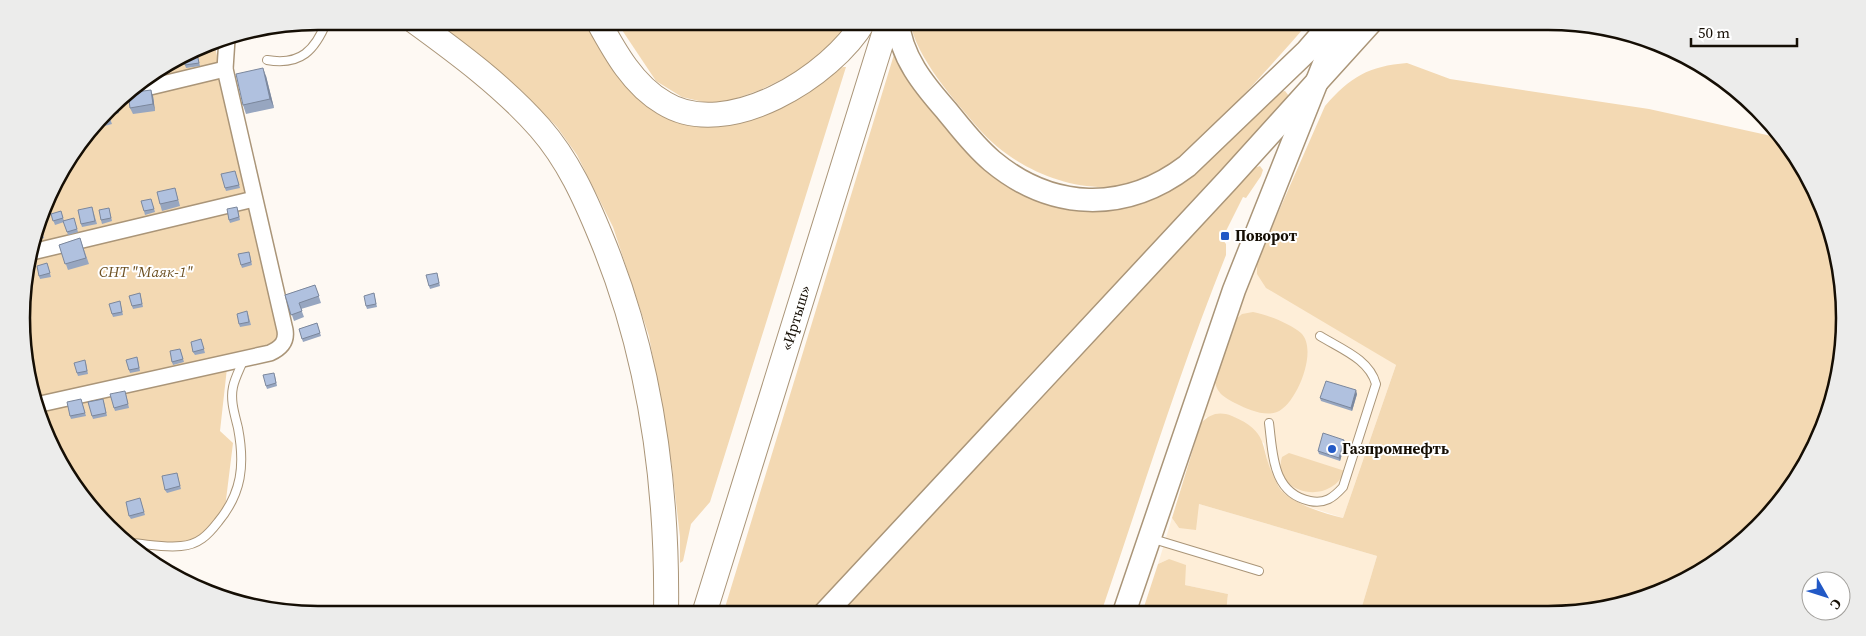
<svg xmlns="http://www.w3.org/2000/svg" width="1866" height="636" font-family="'Source Serif 4',serif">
<rect width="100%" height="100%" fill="#fef9f3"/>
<g fill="#feeed8">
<path d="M1257 261 1358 340 1396 365 1343 518 1303 505 1281 491 1268 466 1264 443 1206 417 1201 423 1214 377Z"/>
<path d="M1199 504 1377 556 1360 613 1226 612 1228 594 1185 585 1169 559 1158 564 1172 518 1179 528Z"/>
</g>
<g fill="#f3d9b3">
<path d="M436 21H591L684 122 806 91 843 67H846L710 502 691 524 683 561 680 563V537L672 467 649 336 613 227 577 155 557 127 522 91Z"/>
<path d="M616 21H857L810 66 760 90 726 102H703L682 97 656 81Z"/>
<path d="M910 21H1310C1276 60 1241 99 1204 135 1194 144 1185 156 1174 164 1114 210 1025 181 979 129 956 102 915 57 910 21Z"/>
<path d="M214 42 279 341 224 358 227 368 220 431 233 443 225 508 196 544 129 540 71 483 31 395 24 280 52 186 122 95 205 44Z"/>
<path d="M896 48 990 169 1134 203 1278 92 1285 91 1289 96 1281 108 811 614H723Z"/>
<path d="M1407 63 1450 79 1649 109 1776 137 1805 169 1842 279 1835 395 1805 467 1744 541 1679 584 1587 612 1360 613 1377 556 1199 504 1196 530 1179 528 1172 518 1201 423C1210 414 1219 411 1232 416 1272 433 1258 447 1275 479 1277 483 1279 489 1283 492 1299 506 1323 513 1343 518L1396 365 1266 288 1257 274V261L1325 106C1350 77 1369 66 1407 63Z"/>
<path d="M1260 166 1263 170 1261 176 1246 198 1243 197 1222 239 1226 244V255C1179 372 1142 493 1101 613L838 614 1243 179 1254 168Z"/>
<path d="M1253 312C1268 315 1289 323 1301 333 1319 350 1296 405 1277 412 1265 417 1247 409 1237 404 1223 397 1216 393 1214 377L1235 320 1242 314Z"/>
<path d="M1289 453 1345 471C1329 508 1271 492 1282 457Z"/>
<path d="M1169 559 1186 565 1185 585 1228 594 1226 612 1230 613H1142L1158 564Z"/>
</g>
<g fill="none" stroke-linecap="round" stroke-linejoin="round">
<defs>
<g id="service">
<path d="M267 60C301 66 315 50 327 21"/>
<path d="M1269 423C1273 454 1272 493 1310 501 1325 504 1333 498 1343 487L1376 384C1369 359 1341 349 1320 336"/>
<path d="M1150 538 1259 571"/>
<path d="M131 543C147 544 165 548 181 546 198 545 208 535 218 522 242 493 245 465 238 428 235 415 230 401 233 387 235 377 241 367 244 358"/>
</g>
<g id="minor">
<path d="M125 93 225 69"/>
<path d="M32 252 254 199"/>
<path d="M36 405 270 353C281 348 287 342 285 330L225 69 227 39"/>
</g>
<g id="primary">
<path d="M898 21C900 56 924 85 946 110 960 127 974 146 992 161 1052 211 1125 213 1187 166L1307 51 1333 21"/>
<path d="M1124 613 1234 290 1341 21"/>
<path d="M824 614 1228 180 1372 21"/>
</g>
<g id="trunk">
<path d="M414 21C458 53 504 87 540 128 568 160 585 198 601 237 650 355 668 486 666 614"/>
<path d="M598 21C615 52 633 85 664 103 727 142 832 76 864 21"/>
<path id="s1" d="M704 614 888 21"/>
</g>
</defs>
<use href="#service" stroke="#aa9578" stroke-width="10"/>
<use href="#minor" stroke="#aa9578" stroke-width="18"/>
<use href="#primary" stroke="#aa9578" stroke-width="25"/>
<use href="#trunk" stroke="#aa9578" stroke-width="26"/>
<use href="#service" stroke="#fff" stroke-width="8"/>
<use href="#minor" stroke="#fff" stroke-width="15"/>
<use href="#primary" stroke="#fff" stroke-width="22"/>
<use href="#trunk" stroke="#fff" stroke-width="24"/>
</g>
<g fill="#97a6c0">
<path d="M196 49 200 66 186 68 185 65Z"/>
<path d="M266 76 274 108 246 114 243 105Z"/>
<path d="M153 96 155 111 133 114 130 108Z"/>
<path d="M117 102 119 113 112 115 110 110Z"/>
<path d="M108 113 112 124 97 128Z"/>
<path d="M235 171 240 188 226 191 225 188Z"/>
<path d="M175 188 180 206 162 211 160 204Z"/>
<path d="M151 199 155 212 145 215 144 211Z"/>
<path d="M92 207 97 224 82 227 81 224Z"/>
<path d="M109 208 112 221 102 224 101 220Z"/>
<path d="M238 210 240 220 230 223 229 220Z"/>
<path d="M61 211 64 221 74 218 78 232 68 235 64 222 55 225 51 214Z"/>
<path d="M40 225 44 238 36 241Z"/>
<path d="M80 238 89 264 68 270 59 245Z"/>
<path d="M250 255 252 265 242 268 241 265Z"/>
<path d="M48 266 51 277 40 279 39 276Z"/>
<path d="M437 273 440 286 430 289 429 286Z"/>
<path d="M315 285 321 303 301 309 304 317 294 321 285 295Z"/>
<path d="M140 293 143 307 133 309 132 306Z"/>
<path d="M374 293 377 307 367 309 366 306Z"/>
<path d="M120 301 123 315 113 317 112 314Z"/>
<path d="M248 314 251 325 240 327 239 324Z"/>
<path d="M317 323 321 336 303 342 299 329Z"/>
<path d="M201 339 205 353 195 355 193 352Z"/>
<path d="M180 349 184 362 173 365 172 362Z"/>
<path d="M138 360 140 371 130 373 129 370Z"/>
<path d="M86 363 88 374 78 376 77 373Z"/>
<path d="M275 376 277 386 267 389 266 386Z"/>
<path d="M126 394 129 408 115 411 114 408Z"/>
<path d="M1357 394 1352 411 1321 401 1320 398Z"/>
<path d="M82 402 86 416 71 419 70 416Z"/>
<path d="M104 402 107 416 93 419 92 416Z"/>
<path d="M1345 443 1340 461 1319 454 1318 451Z"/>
<path d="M177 473 181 489 167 493 165 490Z"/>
<path d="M140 498 145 515 131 519 129 516Z"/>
</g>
<g fill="#7b879c">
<path d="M263 68 266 76 274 108 270 99Z"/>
<path d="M151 90 153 96 155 111 153 104Z"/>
<path d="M1356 390 1357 394 1352 411 1351 408Z"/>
<path d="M1344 440 1345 443 1340 461 1339 458Z"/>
</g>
<g fill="#b0c1df" stroke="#7b879c">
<path d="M196 49 199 63 185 65 183 57Z"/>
<path d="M263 68 270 99 243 105 236 74Z"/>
<path d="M151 90 153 104 130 108 128 93Z"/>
<path d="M116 102 118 110 111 112 110 110Z"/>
<path d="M108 113 110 118 103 120Z"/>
<path d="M235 171 239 185 225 188 221 174Z"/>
<path d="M175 188 178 200 160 204 157 192Z"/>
<path d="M151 199 154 209 144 211 141 201Z"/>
<path d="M92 207 95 221 81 224 78 210Z"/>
<path d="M237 207 239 217 229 220 227 209Z"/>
<path d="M109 208 111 218 101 220 99 210Z"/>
<path d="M61 211 63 218 53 221 51 214Z"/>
<path d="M74 218 77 229 67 232 63 221Z"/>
<path d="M40 226 43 235 37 237Z"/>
<path d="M80 238 86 258 65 264 59 245Z"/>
<path d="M249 252 251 262 241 265 238 254Z"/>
<path d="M47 263 50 273 39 276 37 266Z"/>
<path d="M437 273 439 283 429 286 426 275Z"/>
<path d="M315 285 319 296 299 303 302 311 291 315 285 295Z"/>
<path d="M140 293 142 304 132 306 129 296Z"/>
<path d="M374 293 376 304 366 306 364 296Z"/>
<path d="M120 301 122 312 112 314 109 304Z"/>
<path d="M247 311 249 322 239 324 237 314Z"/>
<path d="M317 323 320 333 302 339 299 329Z"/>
<path d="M201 339 204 349 193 352 191 342Z"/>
<path d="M180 349 183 359 172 362 170 351Z"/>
<path d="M137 357 139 368 129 370 126 360Z"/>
<path d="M85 360 87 371 77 373 74 363Z"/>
<path d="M274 373 276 383 266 386 263 375Z"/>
<path d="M1326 381 1356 390 1351 408 1320 398Z"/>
<path d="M125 391 128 404 114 408 110 394Z"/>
<path d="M81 399 85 413 70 416 67 402Z"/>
<path d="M103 399 106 413 92 416 88 402Z"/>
<path d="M1323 433 1344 440 1339 458 1318 451Z"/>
<path d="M177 473 180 486 165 490 162 476Z"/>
<path d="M140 498 144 512 129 516 126 502Z"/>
</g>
<g fill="#2259c6" stroke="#fff" stroke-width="2">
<rect x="1220" y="231" width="10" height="10" rx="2.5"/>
<circle cx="1332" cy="449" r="5"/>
</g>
<g text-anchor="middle" stroke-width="4" stroke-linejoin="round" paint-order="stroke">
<g font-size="15" font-weight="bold" fill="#150e04" stroke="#fff" text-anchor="start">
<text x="1235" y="241">Поворот</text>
<text x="1342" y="454">Газпромнефть</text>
</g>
<g font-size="15" font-style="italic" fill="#6d5123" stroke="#fff">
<text x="146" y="277">СНТ "Маяк-1"</text>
</g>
<g font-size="15" fill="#150e04" stroke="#fff">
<text dy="5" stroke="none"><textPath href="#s1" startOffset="310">«Иртыш»</textPath></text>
</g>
</g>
<path d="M0 0H1866V636H0ZM318 30H1548A288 288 0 0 1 1836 318V318A288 288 0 0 1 1548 606H318A288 288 0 0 1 30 318V318A288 288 0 0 1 318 30Z" fill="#ececeb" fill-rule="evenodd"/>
<path fill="none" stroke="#150e04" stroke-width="2.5" d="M318 30H1548A288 288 0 0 1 1836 318V318A288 288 0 0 1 1548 606H318A288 288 0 0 1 30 318V318A288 288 0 0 1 318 30Z"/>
<g transform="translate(1826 596) rotate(129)"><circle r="24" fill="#ffffff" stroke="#a19f9b"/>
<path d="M0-4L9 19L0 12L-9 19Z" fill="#2259c6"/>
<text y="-8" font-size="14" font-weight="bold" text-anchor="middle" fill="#150e04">С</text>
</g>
<path d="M1691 38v8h106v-8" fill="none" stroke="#150e04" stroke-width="2.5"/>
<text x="1698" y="38" font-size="15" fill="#150e04" stroke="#ffffff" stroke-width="4" paint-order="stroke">50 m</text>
</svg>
